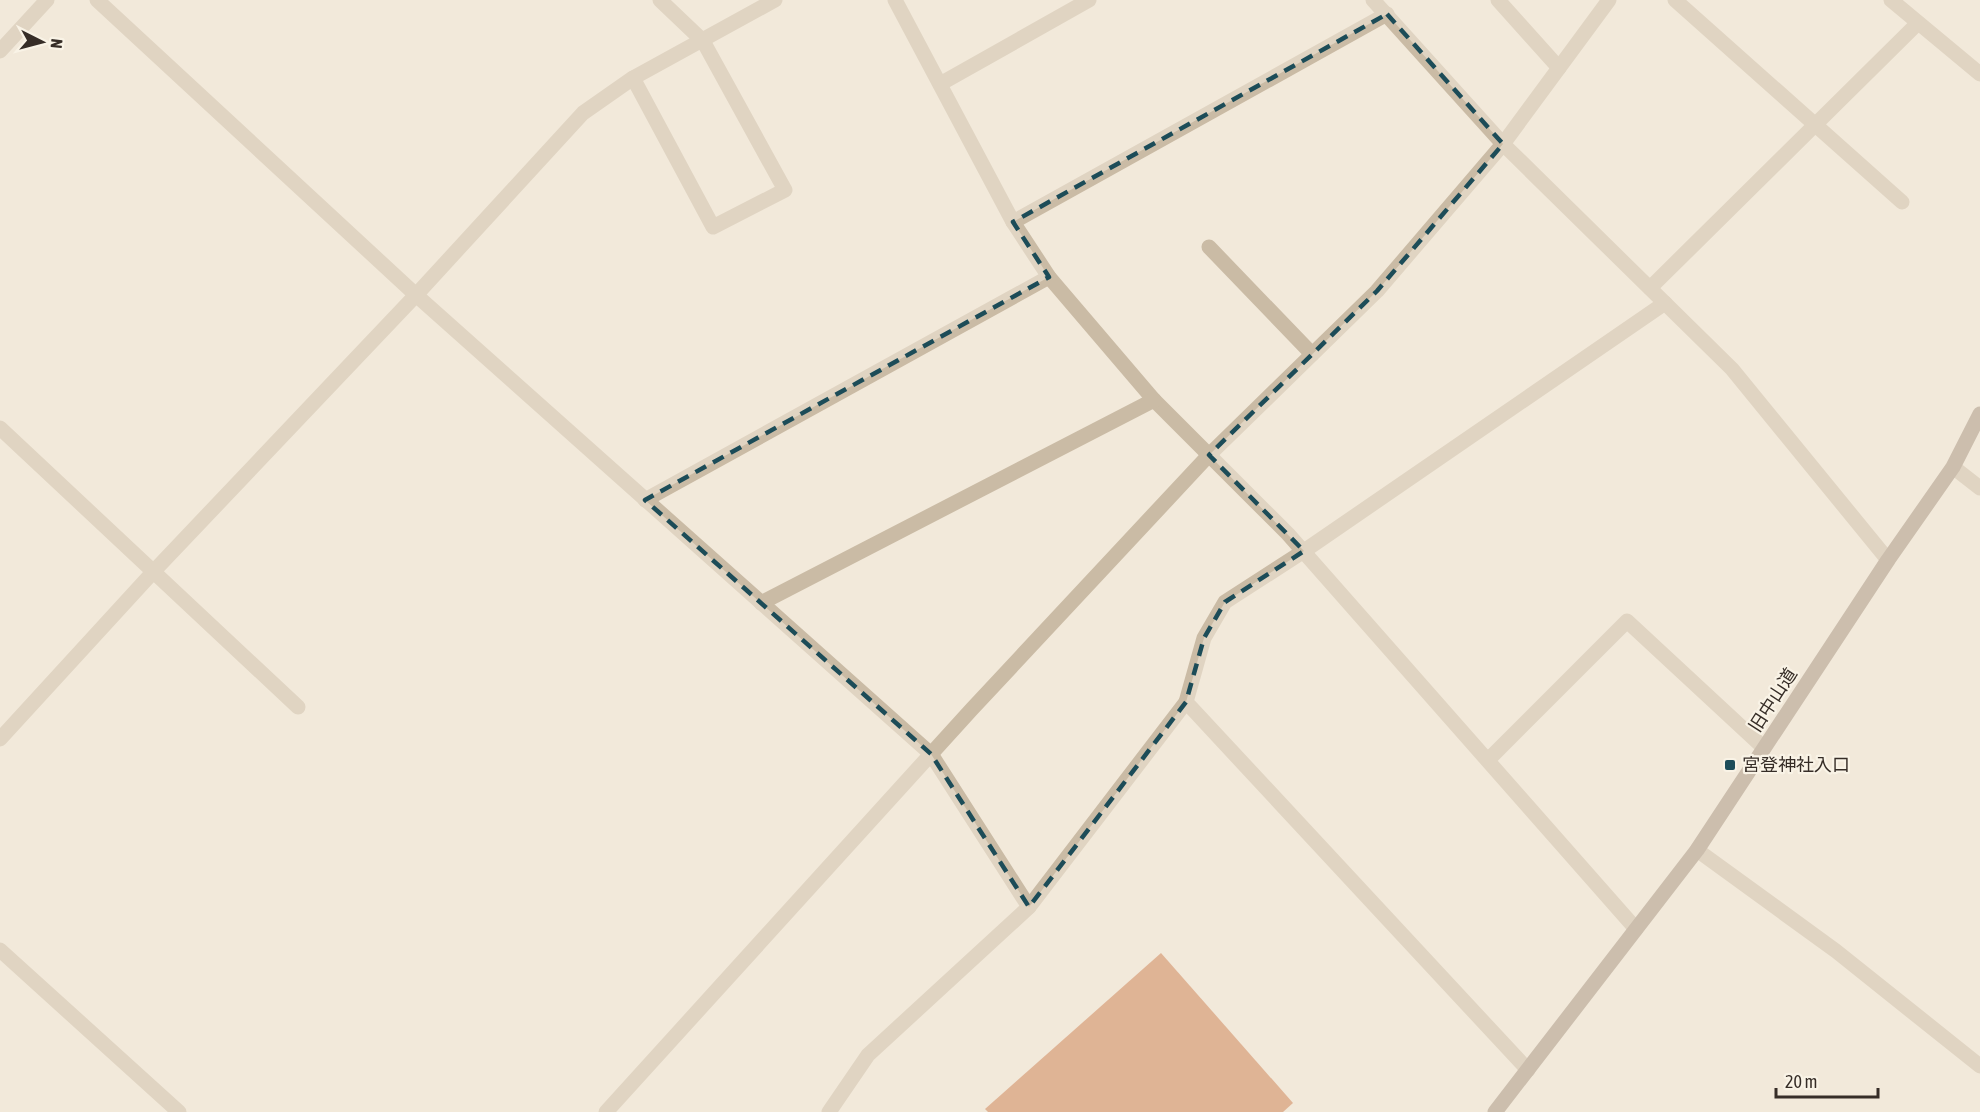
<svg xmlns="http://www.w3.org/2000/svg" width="1980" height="1112" font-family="'Asap Condensed','Noto Sans JP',sans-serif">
<rect width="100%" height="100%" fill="#f2e9da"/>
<path fill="#c87342" d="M1161 953 1293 1103 1283 1112H988L985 1109Z"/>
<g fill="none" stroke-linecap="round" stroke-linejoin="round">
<g stroke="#cabba5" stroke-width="15">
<path d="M633 78 713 227 785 190 703 41"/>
<path d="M1209 247 1312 354"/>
<path d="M0 428 298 707"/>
</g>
<g stroke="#cabba5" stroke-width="15">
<path d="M97 0 416 295 931 754 1029 907"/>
<path d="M660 0 703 41"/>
<path d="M895 0 1013 222 1049 277 1154 400 1288 534 1636 929"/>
<path d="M1373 0 1503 144 1732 369 1888 560"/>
<path d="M1498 0 1559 68"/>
<path d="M1675 0 1902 202"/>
<path d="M1891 0 1980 74"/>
<path d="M0 51 47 0"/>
<path d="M940 84 1089 0"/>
<path d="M1013 222 1387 14"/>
<path d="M1650 288 1918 23"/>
<path d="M1953 467 1980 488"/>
<path d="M645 500 1049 277"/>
<path d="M761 603 1154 400"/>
<path d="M0 739 154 571 416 295 583 113 633 78 775 0"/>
<path d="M1488 760 1627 621 1764 748"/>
<path d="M1697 850 1836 951 1980 1066"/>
<path d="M0 950 179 1112"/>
<path d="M1528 1070 1186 702 1204 638 1225 602 1304 551 1665 303"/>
<path d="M606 1112 971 710 1209 455 1377 291 1503 144 1609 0"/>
<path d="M829 1112 868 1055 1029 907 1186 702"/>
</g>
<path stroke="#9d8a77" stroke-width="15" d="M1495 1112 1697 850 1888 560 1953 467 1980 414"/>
</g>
<path d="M0 0H1980V1112H0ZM1387 14 1503 144 1377 291 1209 455 1304 551 1225 602 1204 638 1186 702 1029 907 931 754 645 500 1049 277 1013 222Z" fill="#f2e9da" fill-opacity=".55" fill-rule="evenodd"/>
<path fill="none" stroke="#1c4c58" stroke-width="4.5" stroke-dasharray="12 8" stroke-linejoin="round" d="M1387 14 1503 144 1377 291 1209 455 1304 551 1225 602 1204 638 1186 702 1029 907 931 754 645 500 1049 277 1013 222Z"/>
<rect fill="#1c4c58" stroke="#f9f3e6" stroke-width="2" x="1724" y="759" width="12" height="12" rx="3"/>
<g text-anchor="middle" stroke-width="4.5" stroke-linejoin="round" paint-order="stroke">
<g font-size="18" fill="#362d27" stroke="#f9f3e6">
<text transform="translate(1773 700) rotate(-57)" y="6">旧中山道</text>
</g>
<g font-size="18" fill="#362d27" stroke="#f9f3e6" text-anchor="start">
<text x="1742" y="771">宮登神社入口</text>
</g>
</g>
<g transform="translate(42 42) rotate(96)" stroke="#f9f3e6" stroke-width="4.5" paint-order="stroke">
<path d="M0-4.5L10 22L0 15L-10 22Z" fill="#362d27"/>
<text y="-9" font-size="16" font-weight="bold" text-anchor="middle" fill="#362d27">N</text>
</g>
<path d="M1776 1088v9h102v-9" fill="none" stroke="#362d27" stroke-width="3"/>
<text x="1785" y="1088" font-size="18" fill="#362d27" stroke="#f9f3e6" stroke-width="4.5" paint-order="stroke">20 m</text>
</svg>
